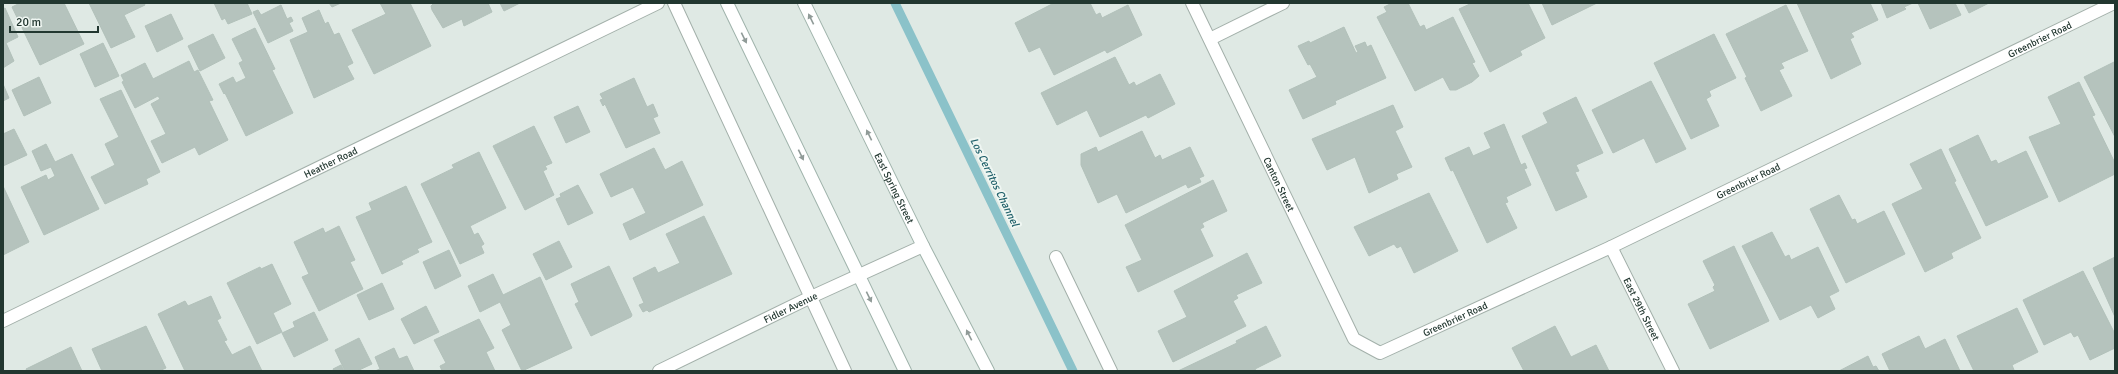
<svg xmlns="http://www.w3.org/2000/svg" width="2118" height="374" font-family="Signika,sans-serif">
<rect width="100%" height="100%" fill="#dfe9e4"/>
<g fill="none" stroke-linecap="round" stroke-linejoin="round">
<path stroke="#8bc2c9" stroke-width="9" d="M895 3 1073 371"/>
</g>
<g fill="#b5c3bd" stroke="#b2c1ba">
<path d="M20 3H64L84 44 40 65 12 7Z"/>
<path d="M89 3H144L145 5 124 15 135 37 111 48Z"/>
<path d="M214 3H247L252 14 228 24 225 18 222 20Z"/>
<path d="M329 3H341L332 7Z"/>
<path d="M380 3H410L431 46 374 74 352 30 386 14Z"/>
<path d="M434 3H488L492 12 464 26 462 19 443 28 432 10 431 6Z"/>
<path d="M500 3H520L504 11Z"/>
<path d="M1054 3H1090L1096 15 1100 13 1102 18 1128 5 1142 35 1107 53 1105 50 1054 75 1040 47 1029 52 1015 23Z"/>
<path d="M1392 3H1408L1420 27 1424 25 1426 30 1453 17 1475 62 1472 63 1479 76 1472 82 1456 90H1450L1443 77 1415 91 1377 17 1387 12 1384 7Z"/>
<path d="M1472 3H1528L1545 38 1520 51 1522 55 1490 72 1459 9Z"/>
<path d="M1542 3H1597L1552 25Z"/>
<path d="M1797 3H1870L1878 20 1851 33 1854 37 1850 39 1861 64 1831 79Z"/>
<path d="M1881 3H1913L1904 7 1906 9 1887 18Z"/>
<path d="M1918 3H1955L1961 15 1930 29Z"/>
<path d="M1964 3H1989L1969 13Z"/>
<path d="M281 5 287 19 291 17 293 21 289 23 293 31 268 43 253 12 258 10 261 15Z"/>
<path d="M1786 5 1808 51 1781 63 1784 68 1779 70 1792 96 1761 111 1745 78 1747 77 1726 34Z"/>
<path d="M5 8 18 37 6 43 14 61 3 68V9Z"/>
<path d="M319 10 325 24 328 22 334 35 339 33 353 63 347 66 354 79 314 98 290 40 308 32 302 18Z"/>
<path d="M171 14 183 39 157 52 145 26Z"/>
<path d="M1344 27 1356 53 1358 52 1355 46 1365 42 1367 47 1371 45 1386 78 1335 101 1336 104 1303 119 1289 90 1317 77 1310 64 1308 65 1298 46 1309 41 1310 43Z"/>
<path d="M255 28 275 69 272 70 293 113 246 136 225 93 224 94 219 84 233 77 236 83 246 78 239 63 243 61 232 39Z"/>
<path d="M213 34 225 58 200 71 188 46Z"/>
<path d="M1714 34 1736 78 1709 91 1711 96 1706 99 1719 126 1691 139 1654 63Z"/>
<path d="M103 43 119 76 95 87 80 54Z"/>
<path d="M1115 57 1129 85 1134 82 1136 86 1160 74 1175 104 1148 118 1146 115 1100 137 1087 110 1057 125 1041 93Z"/>
<path d="M189 61 194 72 198 70 213 100 209 101 228 140 199 155 195 147 162 163 151 141 166 134 151 104 160 99 158 96 135 108 122 82 124 81 121 75 145 63 153 79Z"/>
<path d="M2114 62 2115 64V137L2084 77Z"/>
<path d="M39 77 51 103 24 116 12 90Z"/>
<path d="M634 78 647 107 653 104 658 116 653 118 660 133 626 148 605 104 603 106 600 100 603 99 600 94Z"/>
<path d="M1651 81 1686 149 1656 163 1644 138 1613 153 1592 110Z"/>
<path d="M2079 82 2095 115 2092 116 2115 163V174L2059 202 2029 137 2061 124 2048 97Z"/>
<path d="M3 84 9 98 3 101Z"/>
<path d="M121 90 160 172 146 179 148 184 105 204 91 177 115 165 105 144 119 137 100 99Z"/>
<path d="M1576 97 1603 153 1576 165 1579 171 1575 172 1587 197 1556 211 1522 136 1548 123 1543 113Z"/>
<path d="M1393 105 1403 127 1395 131 1412 167 1396 174 1398 179 1369 193 1355 157 1327 170 1312 139Z"/>
<path d="M578 106 590 132 566 143 554 117Z"/>
<path d="M1504 124 1521 165 1525 163 1527 168 1524 169 1531 185 1506 197 1508 202 1505 203 1517 228 1487 243 1453 170 1451 171 1445 158 1469 147 1473 156 1491 148 1484 133Z"/>
<path d="M534 126 552 163 545 166 547 169 543 171 554 195 525 210 493 146Z"/>
<path d="M14 129 27 155 3 166V134Z"/>
<path d="M1142 131 1155 158 1160 155 1162 160 1190 147 1204 176 1199 178 1201 182 1188 188 1186 184 1126 213 1117 194 1098 203 1081 165V154L1096 147 1098 152Z"/>
<path d="M1978 135 1991 162 1996 160 1998 164 2026 151 2048 197 1986 226 1949 149Z"/>
<path d="M46 144 55 162 72 154 99 209 44 235 21 187 46 175 48 180 55 176 51 167 41 171 32 151Z"/>
<path d="M654 148 665 170 682 161 703 205 630 240 623 224 646 213 633 187 611 197 600 174Z"/>
<path d="M1941 149 1956 181 1954 182 1981 238 1951 253 1953 258 1925 272 1892 204 1923 189 1910 164Z"/>
<path d="M479 152 506 208 470 226 474 235 478 233 484 244 481 246 484 253 460 264 421 184 454 168 452 165Z"/>
<path d="M1213 180 1227 211 1202 223 1204 227 1200 229 1213 256 1138 292 1126 267 1142 260 1125 225Z"/>
<path d="M578 185 593 213 568 225 556 199 561 197 560 194Z"/>
<path d="M3 186 29 242 3 255Z"/>
<path d="M406 186 432 242 417 249 419 252 401 261 403 264 382 274 356 217 372 210 369 203Z"/>
<path d="M1429 193 1458 251 1414 273 1401 246 1397 248 1394 244 1369 256 1354 227Z"/>
<path d="M1839 195 1852 220 1855 219 1857 224 1884 211 1905 254 1846 283 1810 209Z"/>
<path d="M704 216 732 274 649 312 647 310 643 312 639 305 644 303 633 278 655 267 658 273 680 263 666 234Z"/>
<path d="M339 226 355 260 350 262 363 289 319 311 302 277 309 274 294 242 323 228 325 233Z"/>
<path d="M1772 232 1785 257 1789 255 1791 260 1818 247 1839 291 1829 296 1835 309 1818 318 1811 305 1780 320 1742 246Z"/>
<path d="M559 241 572 267 546 280 533 254Z"/>
<path d="M1734 246 1769 321 1710 349 1688 304 1715 291 1713 287 1715 285 1703 261Z"/>
<path d="M449 250 461 276 435 289 423 262Z"/>
<path d="M1247 253 1262 283 1236 295 1238 298 1233 301 1246 326 1173 362 1158 331 1187 317 1174 291Z"/>
<path d="M2115 257V317L2093 268Z"/>
<path d="M272 264 291 304 273 313 282 332 257 344 227 283 260 267 261 269Z"/>
<path d="M609 266 632 315 631 317 591 336 575 304 579 302 571 284Z"/>
<path d="M2083 271 2115 334V348L2090 360 2078 335 2074 337 2071 332 2044 345 2023 300Z"/>
<path d="M493 274 503 295 540 277 572 348 522 371 502 330 511 325 500 302 480 312 468 286Z"/>
<path d="M382 283 394 309 369 320 357 295Z"/>
<path d="M211 296 221 318 217 320 227 340 224 341 232 355 250 346 262 371H185L158 314 185 301 188 306Z"/>
<path d="M426 306 439 332 414 344 401 319Z"/>
<path d="M2017 308 2038 352 2012 365 2014 370 2012 371H1974L1957 336Z"/>
<path d="M314 312 328 340 294 357 282 333 295 327 293 322Z"/>
<path d="M479 319 494 348 486 352 495 371H442L440 366 446 363 434 340Z"/>
<path d="M146 326 166 368 159 371H102L92 349Z"/>
<path d="M1266 326 1281 356 1255 369 1256 371H1178L1237 343 1236 341Z"/>
<path d="M1555 326 1571 357 1596 345 1609 371H1524L1512 348Z"/>
<path d="M1919 336 1925 349 1945 339 1960 371H1890L1882 354Z"/>
<path d="M359 338 372 364 357 371H345L335 350Z"/>
<path d="M71 347 82 371H27L26 369Z"/>
<path d="M394 348 399 359 407 356 414 371H375L380 369 375 357Z"/>
<path d="M1868 356 1873 367 1876 366 1879 371H1839Z"/>
<path d="M341 365 344 371H334L333 369Z"/>
</g>
<g fill="none" stroke-linecap="round" stroke-linejoin="round">
<defs>
<path id="lane" d="M1056 257 1111 371"/>
<g id="street">
<path d="M674 3 845 371"/>
<path id="s1" d="M1192 3 1354 339 1380 353 1611 247 2114 3"/>
<path d="M1210 39 1283 3"/>
<path id="s2" d="M1611 247 1673 371"/>
<path id="s3" d="M3 321 658 3"/>
<path id="s4" d="M659 371 811 297 923 246"/>
</g>
<g id="secondary">
<path d="M727 3 905 371"/>
<path id="s5" d="M804 3 923 246 988 371"/>
</g>
</defs>
<use href="#lane" stroke="#a3b0aa" stroke-width="14"/>
<use href="#street" stroke="#a3b0aa" stroke-width="14"/>
<use href="#secondary" stroke="#9fb3ab" stroke-width="14"/>
<use href="#lane" stroke="#fff" stroke-width="12"/>
<use href="#street" stroke="#fff" stroke-width="12"/>
<use href="#secondary" stroke="#fff" stroke-width="12"/>
</g>
<defs><path id="oneway-solid" d="M-6-.8H1V-3.2L6.5 0L1 3.2V.8H-6Z"/></defs>
<g fill="#909b98">
<use href="#oneway-solid" transform="translate(811 19) rotate(-116)"/>
<use href="#oneway-solid" transform="translate(744 38) rotate(64)"/>
<use href="#oneway-solid" transform="translate(869 135) rotate(-116)"/>
<use href="#oneway-solid" transform="translate(801 155) rotate(64)"/>
<use href="#oneway-solid" transform="translate(869 297) rotate(64)"/>
<use href="#oneway-solid" transform="translate(969 335) rotate(-117)"/>
</g>
<g text-anchor="middle" stroke-width="4" stroke-linejoin="round" paint-order="stroke">
<g font-size="10" fill="#223730" stroke="#eff6f2">
<text dy="4" stroke="none"><textPath href="#s1" startOffset="1133">Greenbrier Road</textPath></text>
<text dy="4" stroke="none"><textPath href="#s3" startOffset="364">Heather Road</textPath></text>
<text dy="4" stroke="none"><textPath href="#s1" startOffset="809">Greenbrier Road</textPath></text>
<text dy="4" stroke="none"><textPath href="#s1" startOffset="201">Canton Street</textPath></text>
<text dy="4" stroke="none"><textPath href="#s5" startOffset="206">East Spring Street</textPath></text>
<text dy="4" stroke="none"><textPath href="#s4" startOffset="146">Fidler Avenue</textPath></text>
<text dy="4" stroke="none"><textPath href="#s2" startOffset="69">East 29th Street</textPath></text>
<text dy="4" stroke="none"><textPath href="#s1" startOffset="485">Greenbrier Road</textPath></text>
</g>
<g font-size="11" font-style="italic" fill="#22626c" stroke="#eff6f2">
<text transform="translate(995 182) rotate(64)" y="4">Los Cerritos Channel</text>
</g>
</g>
<rect width="2118" height="374" fill="none" stroke="#223730" stroke-width="8"/>
<path d="M10 26v6h88v-6" fill="none" stroke="#223730" stroke-width="2"/>
<text x="16" y="26" font-size="12" fill="#223730" stroke="#eff6f2" stroke-width="3" paint-order="stroke">20 m</text>
</svg>
